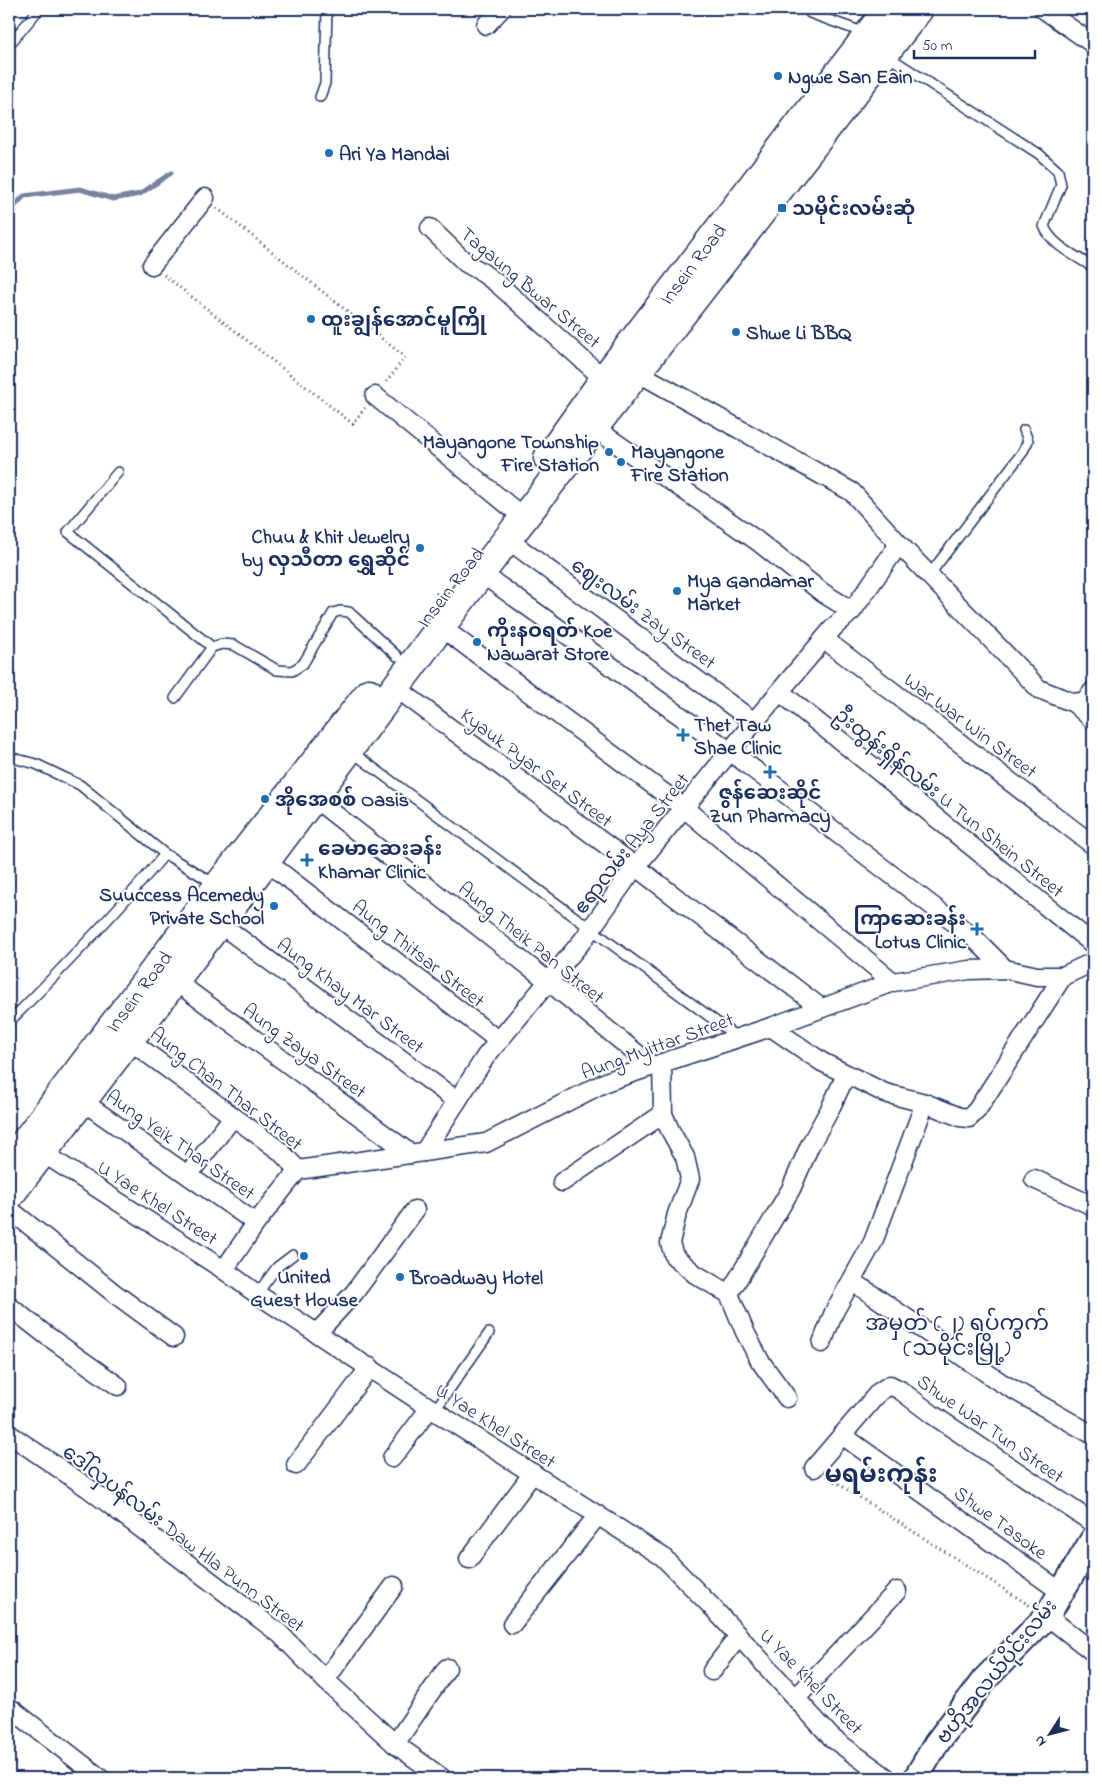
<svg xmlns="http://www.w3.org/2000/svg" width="1102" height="1787" font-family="'Indie Flower','Noto Sans Myanmar',sans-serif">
<rect width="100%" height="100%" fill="#fff"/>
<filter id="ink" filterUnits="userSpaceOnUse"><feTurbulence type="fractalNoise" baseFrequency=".02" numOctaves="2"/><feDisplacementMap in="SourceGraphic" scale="10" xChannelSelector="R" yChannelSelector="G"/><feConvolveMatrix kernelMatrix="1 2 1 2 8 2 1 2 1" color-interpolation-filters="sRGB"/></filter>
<g filter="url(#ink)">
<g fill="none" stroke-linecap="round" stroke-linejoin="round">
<path stroke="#77839f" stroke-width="5" d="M9 212 24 196 80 189 113 199 140 194 171 173"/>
<defs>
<g id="lane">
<path d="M810 9V13L865 33"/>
<path d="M9 45 39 9"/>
<path d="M886 55 1039 154 1058 171 1061 185 1044 226C1051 245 1076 256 1093 267"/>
<path d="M320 97 325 83 327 9"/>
<path d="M118 472 68 532 212 647"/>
<path d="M930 574 1022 453 1028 441 1024 430"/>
<path d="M175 698 212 647 222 644 234 645 277 670 292 671 303 664 333 613 340 611 349 612 397 656"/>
<path d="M352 752 737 1037"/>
<path d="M9 757 36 764 80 785 165 854 215 884"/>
<path d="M9 1022C63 968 116 913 165 854"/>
<path d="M257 1294 277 1267 293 1255"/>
<path d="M435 1410 489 1333"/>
</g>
<g id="street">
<path d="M1043 9 1093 44"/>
<path d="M486 25 501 9"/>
<path d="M430 228 466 263 480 271 498 284 604 379"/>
<path d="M152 265 205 198"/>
<path d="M637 372 852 492 899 544 1039 689 1074 703 1085 701 1093 691"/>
<path d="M375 396 524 518"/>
<path d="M587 423 756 540 823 593 852 611"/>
<path d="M507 539 754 722"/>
<path d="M481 573 731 752 973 937 1005 969"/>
<path d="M441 627 684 808 893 982"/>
<path d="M824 639 1093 845"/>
<path d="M395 687 636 867 821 1008"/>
<path d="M780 692 1093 944"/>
<path d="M1074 703 1093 720"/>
<path d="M314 798 548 981 652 1066"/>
<path d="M258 855 499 1041"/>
<path d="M219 923 457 1101"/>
<path d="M175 981 411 1154"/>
<path d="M771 1027 822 1062 885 1093 925 1103 960 1117 969 1118 977 1110 1063 976"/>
<path d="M129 1040 280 1151 298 1170"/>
<path d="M662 1063 663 1114 670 1130 685 1157 690 1179 677 1214 670 1243 674 1256 695 1274 729 1294 745 1332 760 1361 787 1398"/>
<path d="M82 1101 256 1223"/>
<path d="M424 1152 486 1056 583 940 629 875 754 722 834 627 852 611 899 544"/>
<path d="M43 1153 224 1270 257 1294 430 1408 663 1557 713 1608 832 1738 887 1778"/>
<path d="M188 1175 233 1117"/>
<path d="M1034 1179 1093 1206"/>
<path d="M562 1182 663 1114"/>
<path d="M9 1209 114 1293 174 1337"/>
<path d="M224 1270 256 1223 298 1170 486 1143 608 1081 771 1027 893 982 969 970 1005 969 1037 976H1063L1093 962"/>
<path d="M852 1281 1000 1382 1093 1435"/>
<path d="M729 1294 791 1189 810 1145 829 1111 846 1075"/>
<path d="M9 1306 46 1335 118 1386"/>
<path d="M317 1333 354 1293 415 1210"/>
<path d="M822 1343 834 1312 873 1242 925 1103"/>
<path d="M9 1434 88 1488 280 1634 325 1680 395 1744 442 1778"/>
<path d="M842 1435 1061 1592"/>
<path d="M392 1458 430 1408"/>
<path d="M296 1465 370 1367"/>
<path d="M814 1468 879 1392 890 1385 900 1390 933 1415 1093 1523"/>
<path d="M469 1559 533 1473"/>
<path d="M1047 1616 1093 1652"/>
<path d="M512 1624 598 1515"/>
<path d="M712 1671 739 1636"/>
<path d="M325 1680 394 1586"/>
<path d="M796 1698 897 1591"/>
<path d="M9 1707 100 1778"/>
<path d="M395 1744 447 1668"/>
</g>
<path id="secondary" d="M916 1778 936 1744 984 1680 1047 1616 1093 1539"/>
<g id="primary">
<path id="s1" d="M548 458 604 379 888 9"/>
<path id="s2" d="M9 1163 218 886 369 693"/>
<path d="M9 1196 236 901 481 573 919 9"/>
</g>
</defs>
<use href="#lane" stroke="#1b2f5e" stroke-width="12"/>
<use href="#street" stroke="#1b2f5e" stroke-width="21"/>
<use href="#secondary" stroke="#1b2f5e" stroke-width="28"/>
<use href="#primary" stroke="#1b2f5e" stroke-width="31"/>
<g stroke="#1b2f5e" stroke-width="3" stroke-dasharray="1 4" stroke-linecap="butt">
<path d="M217 208 405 357 385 384"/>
<path d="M164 275 353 424 365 408"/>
<path d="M826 1476 1032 1607"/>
</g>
<use href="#lane" stroke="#fff" stroke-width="9"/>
<use href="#street" stroke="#fff" stroke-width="18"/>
<use href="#secondary" stroke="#fff" stroke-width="24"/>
<use href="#primary" stroke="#fff" stroke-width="28"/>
</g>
</g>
<g fill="#1f6fb2" stroke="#fff" stroke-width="2">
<circle cx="778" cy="76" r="5"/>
<circle cx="329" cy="153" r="5"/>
<rect x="777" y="203" width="10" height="10" rx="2.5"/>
<circle cx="311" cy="319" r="5"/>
<circle cx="736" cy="332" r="5"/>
<circle cx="609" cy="452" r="5"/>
<circle cx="621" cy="462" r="5"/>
<circle cx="420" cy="548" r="5"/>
<circle cx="677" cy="591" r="5"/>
<circle cx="477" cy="642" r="5"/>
<path d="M680.5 727.5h5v5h5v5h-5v5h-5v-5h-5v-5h5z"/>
<path d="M767.5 764.5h5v5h5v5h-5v5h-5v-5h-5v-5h5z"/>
<circle cx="265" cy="799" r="5"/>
<path d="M304.5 852.5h5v5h5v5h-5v5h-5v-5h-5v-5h5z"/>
<circle cx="274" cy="906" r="5"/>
<path d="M974.5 921.5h5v5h5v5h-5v5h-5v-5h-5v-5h5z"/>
<circle cx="304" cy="1256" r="5"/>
<circle cx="400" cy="1277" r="5"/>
</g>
<g text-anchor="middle" stroke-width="4" stroke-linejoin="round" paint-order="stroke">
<g font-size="20" font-weight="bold" fill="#1b2f5e" stroke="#fff" text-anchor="start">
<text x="788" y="83">Ngwe San Eain</text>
<text x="339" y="160">Ari Ya Mandai</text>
<text x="792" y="215">သမိုင်းလမ်းဆုံ</text>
<text x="321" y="326">ထူးချွန်အောင်မူကြို</text>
<text x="746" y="339">Shwe Li BBQ</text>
<text x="599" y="448" text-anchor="end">Mayangone Township<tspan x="599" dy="23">Fire Station</tspan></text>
<text x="631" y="458">Mayangone<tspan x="631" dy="23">Fire Station</tspan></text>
<text x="410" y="543" text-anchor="end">Chuu &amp; Khit Jewelry<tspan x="410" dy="23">by လှသီတာ ရွှေဆိုင်</tspan></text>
<text x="687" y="587">Mya Gandamar<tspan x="687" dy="23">Market</tspan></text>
<text x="487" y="637">ကိုးနဝရတ် Koe<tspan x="487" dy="23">Nawarat Store</tspan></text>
<text x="694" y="731">Thet Taw<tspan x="694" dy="23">Shae Clinic</tspan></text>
<text x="770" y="799" text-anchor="middle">ဇွန်ဆေးဆိုင်<tspan x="770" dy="23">Zun Pharmacy</tspan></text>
<text x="275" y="806">အိုအေစစ် Oasis</text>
<text x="318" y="855">ခေမာဆေးခန်း<tspan x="318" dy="23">Khamar Clinic</tspan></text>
<text x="264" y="901" text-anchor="end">Suuccess Acemedy<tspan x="264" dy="23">Private School</tspan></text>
<text x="966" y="925" text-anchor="end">ကြာဆေးခန်း<tspan x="966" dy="23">Lotus Clinic</tspan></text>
<text x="304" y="1283" text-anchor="middle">United<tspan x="304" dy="23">Guest House</tspan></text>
<text x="410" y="1284">Broadway Hotel</text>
</g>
<g font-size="20" fill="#1b2f5e" stroke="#fff">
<text dy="7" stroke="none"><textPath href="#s1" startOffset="242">Insein Road</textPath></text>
<text transform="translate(531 287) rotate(40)" y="7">Tagaung Bwar Street</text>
<text transform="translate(450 587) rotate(-52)" y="7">Insein Road</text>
<text transform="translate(644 613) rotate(36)" y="7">ဈေးလမ်း Zay Street</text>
<text transform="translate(971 725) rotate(37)" y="7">War War Win Street</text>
<text transform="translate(537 767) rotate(37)" y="7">Kyauk Pyar Set Street</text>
<text transform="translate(950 802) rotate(39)" y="7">ဦးထွန်းရှိန်လမ်း U Tun Shein Street</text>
<text transform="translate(631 843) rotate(-52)" y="7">ဧရာလမ်း Aya Street</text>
<text transform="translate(532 942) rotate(39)" y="7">Aung Theik Pan Street</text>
<text transform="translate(419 953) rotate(38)" y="7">Aung Thitsar Street</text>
<text dy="7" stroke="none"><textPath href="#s2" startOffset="215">Insein Road</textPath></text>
<text transform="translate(351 995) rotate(37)" y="7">Aung Khay Mar Street</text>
<text transform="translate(657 1045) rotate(-20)" y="7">Aung Myittar Street</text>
<text transform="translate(305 1050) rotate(36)" y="7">Aung Zaya Street</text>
<text transform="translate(227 1088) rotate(38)" y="7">Aung Chan Thar Street</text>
<text transform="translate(181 1144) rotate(35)" y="7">Aung Yeik Thar Street</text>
<text transform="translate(158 1202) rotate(33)" y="7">U Yae Khel Street</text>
<text transform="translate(496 1425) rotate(33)" y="7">U Yae Khel Street</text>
<text transform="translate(991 1428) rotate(35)" y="7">Shwe War Tun Street</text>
<text transform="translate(1001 1522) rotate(36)" y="7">Shwe Tasoke</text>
<text transform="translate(184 1538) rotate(37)" y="7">ဒေါ်လှပန်လမ်း Daw Hla Punn Street</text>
<text transform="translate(996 1671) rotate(-51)" y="7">ဗဟိုအလယ်ပိုင်းလမ်း</text>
<text transform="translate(812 1681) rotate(46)" y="7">U Yae Khel Street</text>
</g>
<g font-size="22" fill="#1b2f5e" stroke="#fff">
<text x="957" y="1330">အမှတ် (၂) ရပ်ကွက်<tspan x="957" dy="25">(သမိုင်းမြို့)</tspan></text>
</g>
<g font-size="25" font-weight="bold" fill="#1b2f5e" stroke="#fff">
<text x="881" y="1482">မရမ်းကုန်း</text>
</g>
</g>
<rect width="1102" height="1787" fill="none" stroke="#fff" stroke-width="30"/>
<rect x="15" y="15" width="1072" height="1757" fill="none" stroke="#1b2f5e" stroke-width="2" filter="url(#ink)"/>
<g transform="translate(1050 1734) rotate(234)" stroke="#ffffff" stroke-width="4" paint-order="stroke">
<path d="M0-4L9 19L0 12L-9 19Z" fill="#1b2f5e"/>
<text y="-8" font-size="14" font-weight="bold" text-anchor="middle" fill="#1b2f5e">N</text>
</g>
<path d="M914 50v8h121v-8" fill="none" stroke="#1b2f5e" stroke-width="2.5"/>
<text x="922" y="50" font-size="15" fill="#1b2f5e" stroke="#ffffff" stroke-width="4" paint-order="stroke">50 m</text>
</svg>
